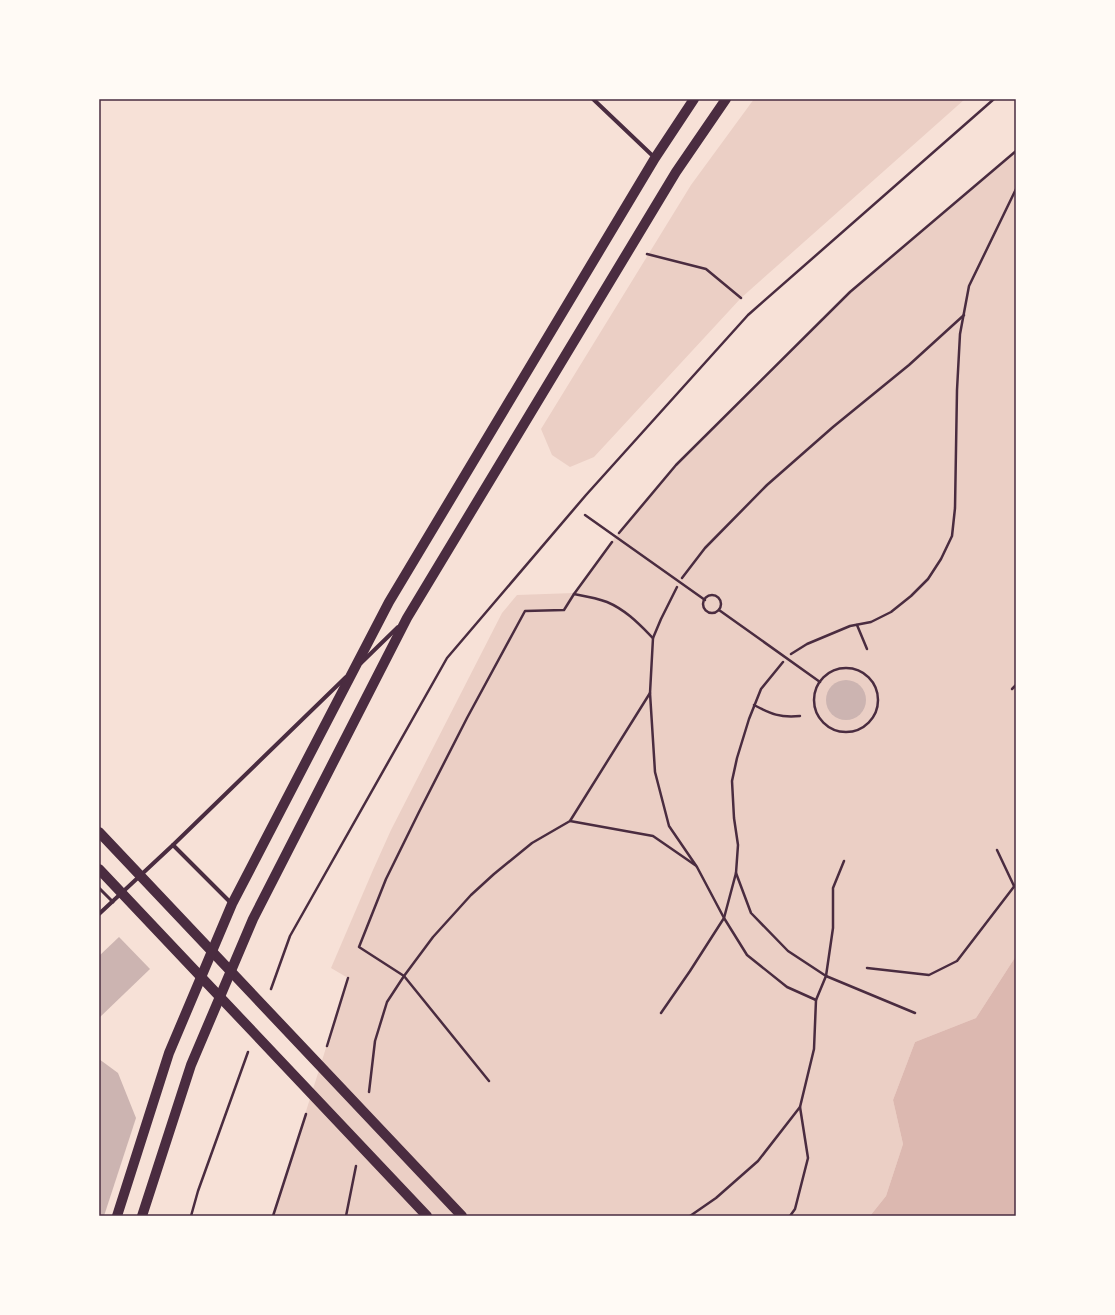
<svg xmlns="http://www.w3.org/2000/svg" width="1115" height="1315" font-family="'PT Sans',sans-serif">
<rect width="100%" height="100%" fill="#f7e1d7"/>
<g fill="#ebcfc5">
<path d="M754 99H965L741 298 594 457 570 467 552 455 541 429 691 185Z"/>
<path d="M1016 151V956L976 1018 915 1042 893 1100 903 1144 886 1196 870 1216H273L348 978 331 968 373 870 391 830 502 613 517 595 574 593 615 537 676 465 850 292Z"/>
</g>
<path fill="#dcb8b0" d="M1016 956V1216H870L886 1196 903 1144 893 1100 915 1042 976 1018Z"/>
<g fill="#ccb4b1">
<circle cx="846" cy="700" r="20"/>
<path d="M119 937 150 969 99 1018V956Z"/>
<path d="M99 1059 118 1073 136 1118 104 1216H99Z"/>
</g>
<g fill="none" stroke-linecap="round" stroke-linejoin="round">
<g stroke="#4a2c40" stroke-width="2.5">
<path d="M647 254 706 269 741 298"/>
<path d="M585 515 705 600"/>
<path d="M619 533 676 465 850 292 1016 151"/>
<path d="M682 578 705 548 767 485 833 427 909 365 964 315"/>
<path d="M574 594C585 596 597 598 607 602 626 610 639 624 653 638"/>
<circle cx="712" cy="604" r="9"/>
<path d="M719 610 820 682"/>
<path d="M857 625 867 649"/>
<path d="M791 654 807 644 850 626 871 622 891 612 911 596 928 579 941 559 952 536 955 508 957 390 960 334 969 286 1016 189"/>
<path d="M783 662 761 689 749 719 737 758 732 781 734 818 738 845 736 873 724 918 747 955 787 987 816 1000"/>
<circle cx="846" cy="700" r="32"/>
<path d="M1012 689 1016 685"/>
<path d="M754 705C771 714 780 718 800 716"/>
<path d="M570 821 653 836 695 865"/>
<path d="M997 850 1014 886"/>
<path d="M736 873 751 913 788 951 826 976 915 1013"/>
<path d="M867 968 929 975 957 961 1016 884"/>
<path d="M271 989 290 936 447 658 586 495 748 315 994 99"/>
<path d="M661 1013 690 971 724 918 697 867 669 826 655 772 650 693 653 638 661 619 677 587"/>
<path d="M327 1046 348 978"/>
<path d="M489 1081 404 976 359 947 386 879 419 812 467 718 525 611 564 610 574 594 612 542"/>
<path d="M369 1092 375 1041 387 1002 404 976 433 937 471 895 494 874 532 843 570 821 650 693"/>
<path d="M191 1216 198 1191 248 1052"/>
<path d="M273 1216 306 1114"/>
<path d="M346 1216 356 1166"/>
<path d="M690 1216 716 1198 758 1161 800 1107 814 1049 816 1000 826 976 833 928V888L844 861"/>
<path d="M790 1216 795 1209 808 1158 800 1107"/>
</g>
<path stroke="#4a2c40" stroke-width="3" d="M99 888 113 902"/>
<g stroke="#4a2c40" stroke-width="4">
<path d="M593 99 655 158"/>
<path d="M361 663 398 627"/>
<path d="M173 845 232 904"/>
<path d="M99 914 173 845 346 677"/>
</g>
<g stroke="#4a2c40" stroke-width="10">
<path d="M99 832 462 1216"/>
<path d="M99 869 427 1216"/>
<path d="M117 1216 169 1053 232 904 389 602 655 158 694 99"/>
<path d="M142 1216 191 1065 253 919 407 618 676 172 726 99"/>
</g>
</g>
<rect width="1115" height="1315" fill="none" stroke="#fffaf5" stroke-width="200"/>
<rect x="100" y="100" width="915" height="1115" fill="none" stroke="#4a2c40" stroke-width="1.5"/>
</svg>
